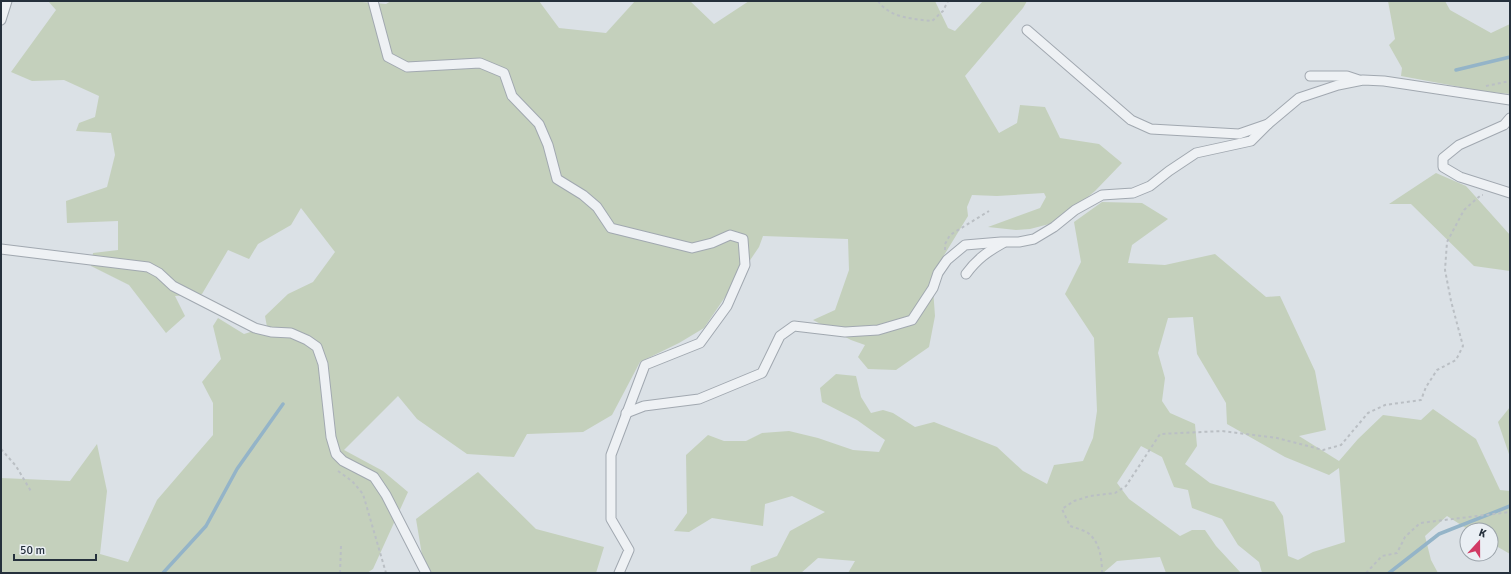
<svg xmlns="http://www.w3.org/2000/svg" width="1511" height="574" font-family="Signika,sans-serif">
<rect width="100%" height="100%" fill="#dbe1e6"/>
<g fill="#c4d0bc" fill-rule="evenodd">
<path d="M48 1H361L362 2 386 4 391 1H539L559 28 606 33 635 1H690L714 24 749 1H935L948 28 955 31 983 1H1027L1023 8 965 76 999 133 1017 123 1020 105 1045 107 1060 138 1099 144 1122 163 1095 191 1057 222 1030 229 1016 230 988 227 1040 208 1046 197 1044 193 997 196 972 195 967 207 968 216 932 275 935 316 929 347 896 370 868 369 858 357 865 345 851 340 813 320 835 310 849 270 848 239 763 236 759 247 704 328 679 343 640 362 612 415 583 432 527 434 514 457 467 454 417 419 398 396 344 450 383 471 408 492 373 569 367 573H1V478L70 481 97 444 107 491 100 554 128 562 157 500 213 435V403L202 382 221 359 213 326 218 318 244 334 267 327 265 316 288 294 313 282 335 252 301 208 291 225 258 244 249 259 228 250 202 294 175 296 185 316 166 333 129 285 91 266 93 253 118 250V221L67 223 66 201 107 187 115 155 111 133 76 131 79 123 95 117 99 96 64 80 32 81 11 72 56 10Z"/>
<path d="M1388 1H1445L1450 10 1491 33 1510 24V94L1482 91 1401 76 1402 68 1389 45 1395 39Z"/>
<path d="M1436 173 1466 186 1510 235V271L1474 266 1411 204H1389Z"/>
<path d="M1102 202 1142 203 1168 219 1132 245 1128 263 1165 265 1215 254 1266 297 1280 296 1315 371 1326 430 1299 436 1339 461 1358 439 1383 415 1421 420 1433 409 1476 439 1500 490 1510 491V554L1491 543V530H1469L1447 516 1425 536 1431 560 1438 573H1262L1259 562 1238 545 1222 519 1192 508 1188 490 1174 487 1162 457 1141 446 1117 483 1129 499 1180 536 1192 530H1205L1216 546 1241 573H1166L1160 557 1117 561 1103 573H848L855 561 818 558 801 573H750L751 566 777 556 790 531 825 512 792 496 765 504 763 526 712 518 689 532 674 531 687 513 686 455 708 435 724 441H746L762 433 789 431 818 438 853 450 879 452 885 440 857 420 822 402 820 388 836 374 856 376 861 397 871 413 883 410 893 413 915 427 934 422 997 447 1023 471 1047 484 1054 465 1083 461 1093 438 1097 411 1094 338 1065 294 1081 262 1074 222ZM1193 317 1197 354 1226 403 1227 424 1285 457 1329 475 1339 468 1345 542 1313 552 1298 560 1288 556 1283 516 1274 502 1210 483 1185 464 1197 446 1195 424 1170 413 1162 401 1165 378 1158 353 1168 318Z"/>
<path d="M1510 407V457L1498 422Z"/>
<path d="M478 472 536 529 604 547 596 573H425L416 519Z"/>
</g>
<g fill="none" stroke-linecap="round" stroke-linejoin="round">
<g stroke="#94b4c8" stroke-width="3.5">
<path d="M1456 70 1510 57"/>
<path d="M163 573 206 526 237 469 283 404"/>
<path d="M1389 573 1439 534 1510 506"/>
</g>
<defs>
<g id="street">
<path d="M373 1 388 57 407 67 480 63 504 73 512 96 539 124 548 145 557 179 583 195 597 207 611 228 692 248 712 243 730 235 743 239 745 265 727 306 700 343 645 365 611 455V519L629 550 619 573"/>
<path d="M1 20 7 1"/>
<path d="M1027 30 1131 120 1151 129 1239 134 1268 124 1299 98 1338 85 1363 80 1384 81 1510 100"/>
<path d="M1310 76H1347L1359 80"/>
<path d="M1510 118 1504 125 1459 145 1443 158V167L1460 177 1510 193"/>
<path d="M1 249 148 267 159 273 173 286 255 328 271 332 291 333 307 340 317 347 323 364 331 437 336 454 343 461 374 477 386 495 426 573"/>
<path d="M966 274C977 259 987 252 1003 243"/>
<path d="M626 413 644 406 699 399 762 373 780 336 794 326 845 332 878 330 912 320 933 288 938 273 947 260 965 245 1001 242H1019L1034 239 1054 227 1075 210 1102 195 1133 193 1150 186 1169 171 1196 153 1251 141 1268 124"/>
</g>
</defs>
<use href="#street" stroke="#a1a8b0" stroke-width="11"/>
<g stroke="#babfc4" stroke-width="2" stroke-dasharray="3 3" stroke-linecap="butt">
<path d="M878 1C890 18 913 19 932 21L943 11 948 1"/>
<path d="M1486 86 1510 81"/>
<path d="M945 250V244L950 235 989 211"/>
<path d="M1 449 16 466 32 493"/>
<path d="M338 471 352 481 363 494 386 573"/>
<path d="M340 573 341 546"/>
<path d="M1102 573C1102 559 1100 542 1088 533 1083 530 1076 528 1070 526L1062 509 1074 501 1090 496 1115 493 1126 486 1160 434 1222 431 1277 438 1323 450 1341 445 1368 413 1385 405 1421 400 1426 387 1437 370 1456 360 1463 346 1451 301 1445 270 1447 242 1464 210 1481 195H1483"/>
<path d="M1366 573 1382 556 1397 553 1405 537 1420 523 1510 512"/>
</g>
<use href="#street" stroke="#eef1f4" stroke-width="9"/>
</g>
<rect width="1511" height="574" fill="none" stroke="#25303c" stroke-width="4"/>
<g transform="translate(1479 542) rotate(21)"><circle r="19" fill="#eaeff4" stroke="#9ba3aa"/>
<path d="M0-3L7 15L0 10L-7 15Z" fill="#d13a64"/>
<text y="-6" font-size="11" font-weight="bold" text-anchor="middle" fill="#25303c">K</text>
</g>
<path d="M14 554v6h82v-6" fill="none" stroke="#25303c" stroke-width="2"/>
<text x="20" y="554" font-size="12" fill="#25303c" stroke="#eaeff4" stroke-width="3" paint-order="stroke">50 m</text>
</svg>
